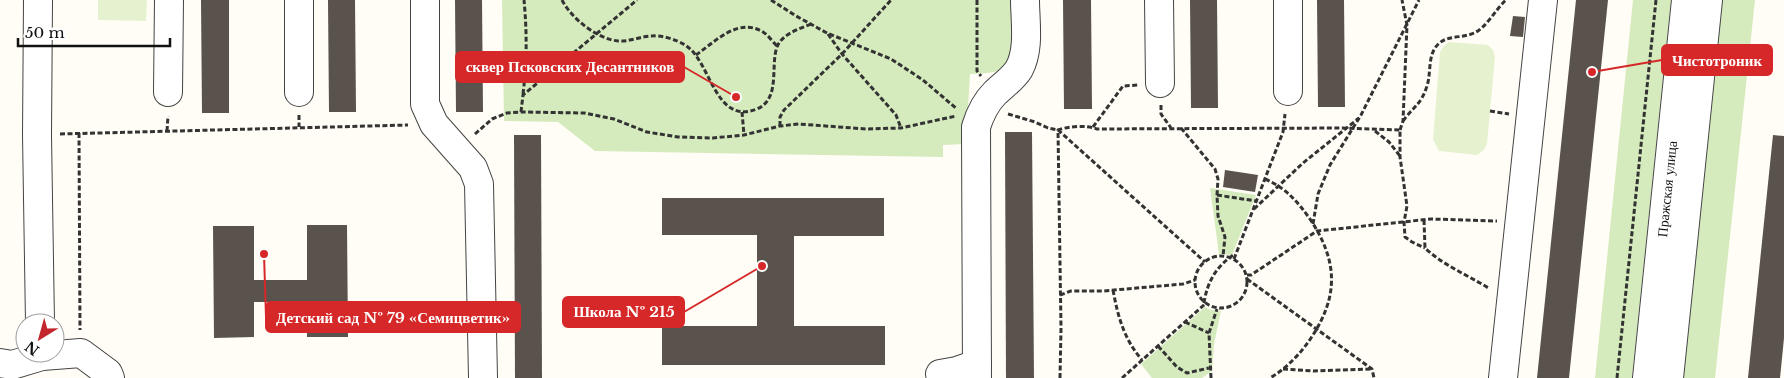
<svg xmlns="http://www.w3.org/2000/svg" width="1784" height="378" font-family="'Libre Baskerville',serif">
<rect width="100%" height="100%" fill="#fffdf5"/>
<g fill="#d5ebbd">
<path d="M502 0H1015L1016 58C1000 74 991 73 970 74L966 144 943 145V157L595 151 558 122 504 121Z"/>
<path d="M1633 0H1671L1632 378H1595Z"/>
<path d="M1716 0H1755L1715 378H1676Z"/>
<path d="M1210 188 1256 195 1232 255 1219 254Z"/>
<path d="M1205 307 1211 310 1221 311 1214 344 1212 371 1202 378H1152L1141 364Z"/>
</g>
<g fill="#e6f2cf">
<path d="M98 0H147L146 21 98 20Z"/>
<path d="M1449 42 1488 45 1493 50 1495 57 1487 144 1484 150 1477 155 1439 151 1433 139 1440 52 1444 46Z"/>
</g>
<g fill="#5a524d">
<path d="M201 0H229V113H202Z"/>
<path d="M328 0H355L356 112H329Z"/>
<path d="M455 0H482L483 112H456Z"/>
<path d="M1063 0H1091L1092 109H1064Z"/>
<path d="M1190 0H1217L1218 108H1191Z"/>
<path d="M1317 0H1344L1345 107H1318Z"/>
<path d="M1576 0H1608L1569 378H1537Z"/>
<path d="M1513 16 1525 17 1523 37 1510 36Z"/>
<path d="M1005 132H1032L1034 378H1006Z"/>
<path d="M514 135H541L542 378H515Z"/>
<path d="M1773 135 1784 136V338L1780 378H1748Z"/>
<path d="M1225 170 1258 175 1255 192 1223 187Z"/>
<path d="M662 198H884V236H794V326H885V365H662V326H757V235H662Z"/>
<path d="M307 225H347L348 337H307V302H254V337L214 338 213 226H254V280H307Z"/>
</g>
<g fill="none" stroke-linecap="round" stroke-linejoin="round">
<defs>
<g id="minor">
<path d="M38 0 37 135 40 323"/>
<path d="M425 0V104L434 124 473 168 479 184 483 378"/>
<path d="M1159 0 1160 83"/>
<path d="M1288 0V91"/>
<path d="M168 92 169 0"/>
<path d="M299 92V0"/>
<path d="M42 356 81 353 108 373 110 378"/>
<path d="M0 363 12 365 42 356V353"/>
<path d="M940 374 957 371 977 364"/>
<path d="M977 378 976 127C980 114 985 103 995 93 1003 85 1013 79 1019 69 1030 49 1025 21 1025 0"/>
<path d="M1503 378 1543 0"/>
<path d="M1647 378 1686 0"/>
<path d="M1669 378 1708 0"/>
</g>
</defs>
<use href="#minor" stroke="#444" stroke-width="30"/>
<g stroke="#333" stroke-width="3" stroke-dasharray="5 2.5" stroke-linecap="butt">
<path d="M562 0C571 18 597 39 618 41 630 42 641 36 652 36 662 35 677 40 685 45 711 60 714 126 757 109 781 99 770 66 777 47 782 34 799 29 811 24"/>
<path d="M771 0 796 16 827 33 891 59 923 80 957 109"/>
<path d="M977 0V71L981 76"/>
<path d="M828 34 842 54 896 115 901 128"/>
<path d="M696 55C716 41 738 17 763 32 768 35 773 42 777 46"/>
<path d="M523 94C527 62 527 32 524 0"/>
<path d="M1161 105V114L1171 128"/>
<path d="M1490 111 1509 114"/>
<path d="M521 112 523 95 637 0"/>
<path d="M742 112 744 135"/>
<path d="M1008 114 1035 122 1048 128 1058 130 1205 262"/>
<path d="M299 115V127"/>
<path d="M1403 121C1413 107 1421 105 1427 86 1431 74 1428 59 1435 48 1444 34 1461 39 1474 33 1486 28 1496 9 1506 0"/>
<path d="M780 126V117L784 110 842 54 891 0"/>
<path d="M1093 127 1123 86 1139 85"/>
<path d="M1181 128 1215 169 1218 179 1217 195 1218 216 1225 237 1223 256"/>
<path d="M1400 130 1403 121 1407 25 1402 0"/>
<path d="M167 131 168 116"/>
<path d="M1375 131 1389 142 1400 156"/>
<path d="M79 133 80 330"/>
<path d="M60 134 408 125"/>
<path d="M475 134 492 119 507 113 521 112 584 113 614 119 647 132 678 137 713 138 744 135 780 126 799 124 866 129 901 128 956 116"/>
<path d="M1265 179C1286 188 1297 201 1310 219 1338 261 1339 296 1311 338 1301 353 1287 368 1270 378"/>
<path d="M1217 195 1256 201"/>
<path d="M1254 209 1303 163 1359 118"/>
<path d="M1424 220 1425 248C1444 266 1468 275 1490 289"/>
<path d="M1313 224 1318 194 1330 165 1361 115 1419 0"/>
<circle cx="1221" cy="282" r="26"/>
<path d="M1234 259 1283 132 1285 114"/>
<path d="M1247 275H1251L1317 231 1431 219 1497 221"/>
<path d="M1247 279 1372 369 1374 378"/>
<path d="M1113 290C1118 317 1124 339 1142 360"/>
<path d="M1060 295 1071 291H1103L1183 284 1195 280"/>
<path d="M1204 303C1207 282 1217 265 1235 254"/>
<path d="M1185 322 1209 333"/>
<path d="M1158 346 1177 367 1187 373 1209 368"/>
<path d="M1283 369 1314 371 1371 369"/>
<path d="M1060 378 1061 328 1058 130C1069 126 1086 125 1097 129L1343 128 1400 130V157L1407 206 1404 222 1405 237 1412 242 1425 248"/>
<path d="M1122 378 1205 304"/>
<path d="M1211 378 1209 333 1217 309"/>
<path d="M1617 378 1656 0"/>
</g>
<use href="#minor" stroke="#fff" stroke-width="28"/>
</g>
<g text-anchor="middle" stroke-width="5" stroke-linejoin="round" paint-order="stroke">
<g font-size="14" fill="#111" stroke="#fff">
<text transform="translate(1667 189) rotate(-84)" y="5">Пражская улица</text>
</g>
</g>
<path fill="none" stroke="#d62828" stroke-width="2" d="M1592 72L1662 60M736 97L684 67M762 266L684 312M264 254L266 317"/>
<g fill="#d62828" stroke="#fff" stroke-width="2">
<circle cx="1592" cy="72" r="5"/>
<circle cx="736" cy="97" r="5"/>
<circle cx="762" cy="266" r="5"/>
<circle cx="264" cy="254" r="5"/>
</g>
<g fill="#d62828" stroke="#d62828" stroke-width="2">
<rect x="1662" y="45" width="110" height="30" rx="5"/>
<rect x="456" y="52" width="228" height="30" rx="5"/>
<rect x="563" y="297" width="121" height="30" rx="5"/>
<rect x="266" y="302" width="254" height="30" rx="5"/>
</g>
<g font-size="15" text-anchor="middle" font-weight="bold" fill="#fff">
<text x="1717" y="66">Чистотроник</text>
<text x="570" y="72">сквер Псковских Десантников</text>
<text x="624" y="317">Школа № 215</text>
<text x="393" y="323">Детский сад № 79 «Семицветик»</text>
</g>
<g transform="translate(40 338) rotate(217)"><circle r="24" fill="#ffffff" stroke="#a0a0a0"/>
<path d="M0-4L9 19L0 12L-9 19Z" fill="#c4262e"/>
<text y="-8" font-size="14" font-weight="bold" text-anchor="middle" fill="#111111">N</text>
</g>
<path d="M18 38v8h152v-8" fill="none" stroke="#111111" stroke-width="2.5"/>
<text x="25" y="38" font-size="15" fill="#111111" stroke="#ffffff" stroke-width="4" paint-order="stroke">50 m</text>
</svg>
